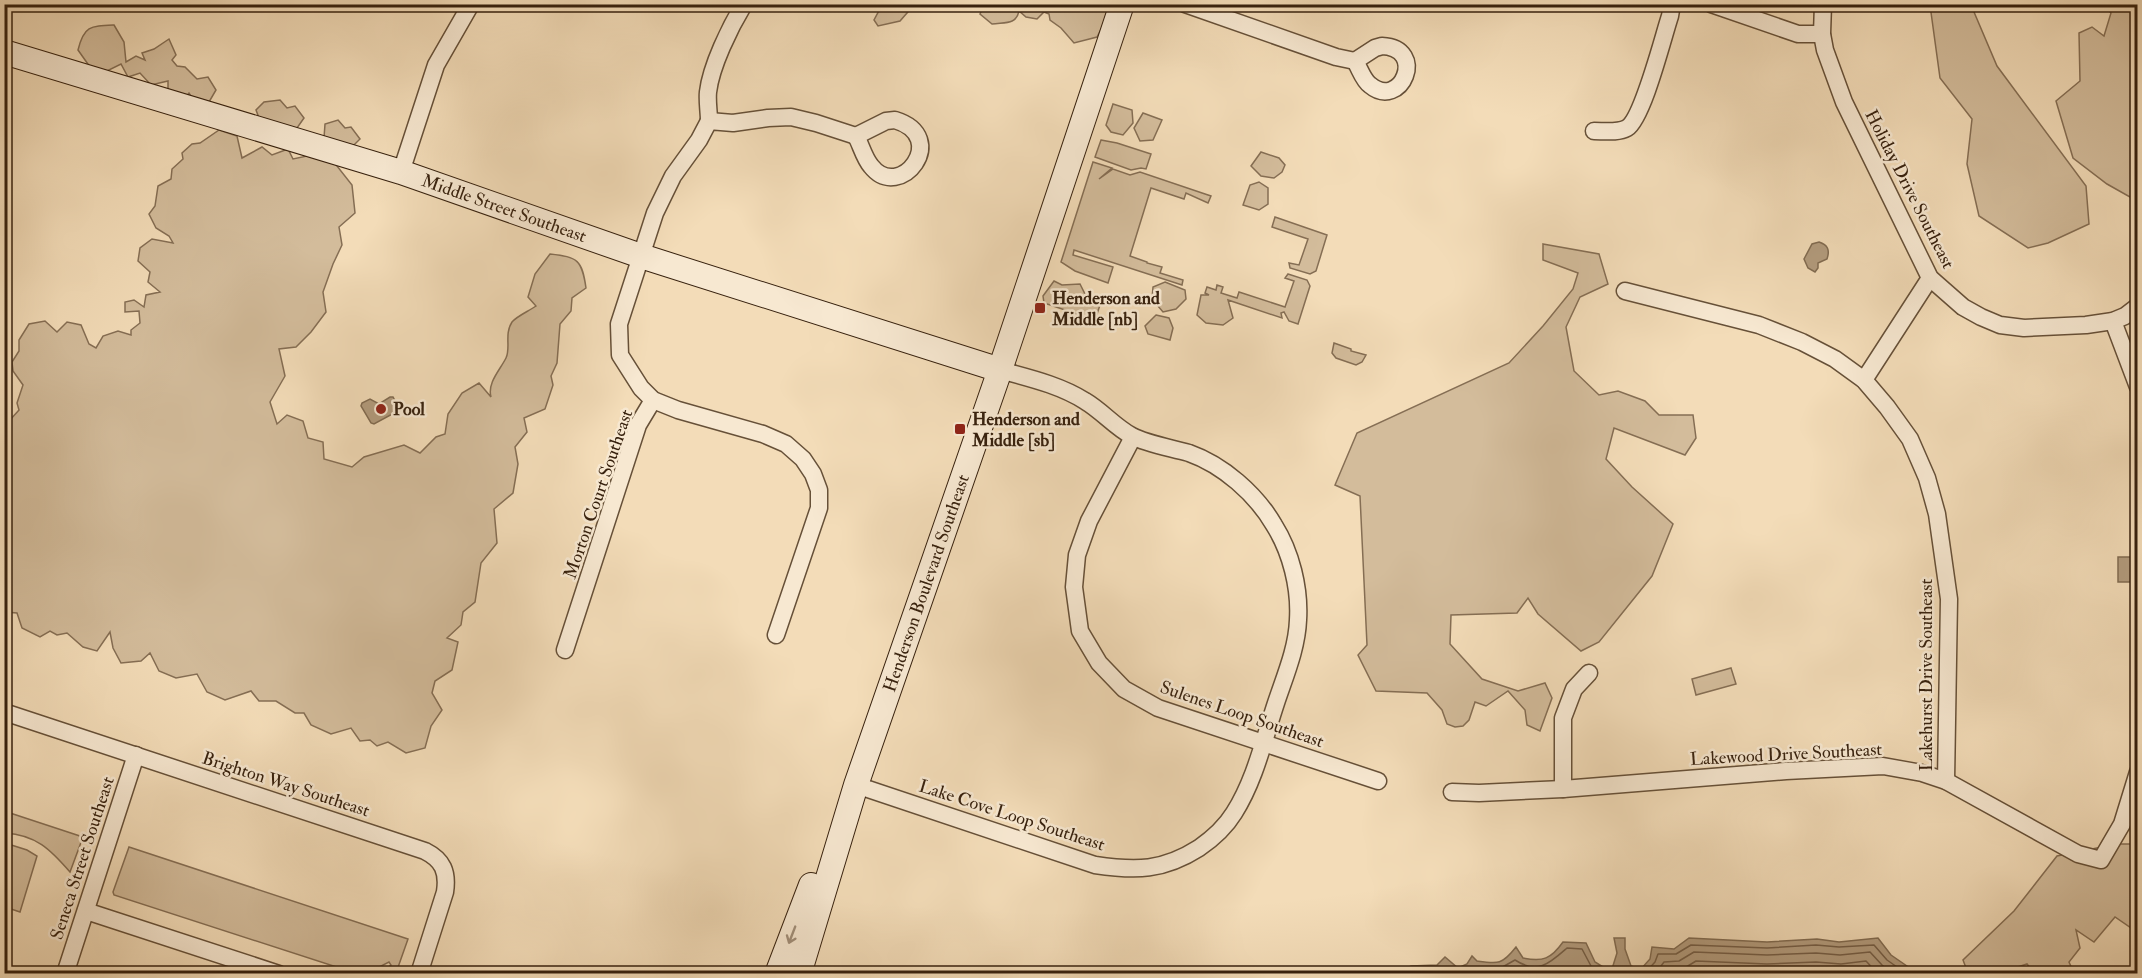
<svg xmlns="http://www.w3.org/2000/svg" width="2142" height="978" font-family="'IM FELL Double Pica',serif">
<rect width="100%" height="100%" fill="#f3dcb8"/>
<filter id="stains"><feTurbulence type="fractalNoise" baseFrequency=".00333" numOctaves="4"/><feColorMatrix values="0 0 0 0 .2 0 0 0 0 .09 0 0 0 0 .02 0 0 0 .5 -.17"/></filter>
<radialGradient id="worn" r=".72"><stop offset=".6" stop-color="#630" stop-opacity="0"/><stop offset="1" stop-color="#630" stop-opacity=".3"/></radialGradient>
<g fill="#d3bc9b" stroke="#856e54" stroke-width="1.5">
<path d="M882 5V4L914 5 900 21 878 26 874 20Z"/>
<path d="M984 5H1109V14L1097 37 1074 43 1061 28 1050 20 1049 14 1044 12 1037 19 1026 17 1019 11C1016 25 1005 22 992 24L980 14Z"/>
<path d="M1930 5H1971L1997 66 2086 186 2089 224 2048 243 2028 248 1979 216 1967 164 1972 119 1940 78Z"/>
<path d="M2104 5H2137V201L2107 184 2073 158 2056 101 2080 81 2079 33 2092 27 2104 36 2111 13Z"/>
<path d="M114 25 124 42 126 62 136 56 145 60 142 53 154 49 169 39 176 55 172 60 177 66 185 67 197 79 208 77 216 90 209 102 196 104 189 93 184 100 168 97V81L151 85 140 73 128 77 121 64 107 71 90 67 78 50C84 26 90 26 114 25Z"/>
<path d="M280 100 287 108 295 106 304 118 297 128 262 126 256 110 264 102Z"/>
<path d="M1113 104 1132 110 1133 123 1123 135 1111 132 1106 125Z"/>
<path d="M1143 113 1162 120 1153 140 1140 141 1134 128Z"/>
<path d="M338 120 345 128 351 127 360 139 353 146 324 138 325 124Z"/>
<path d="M219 130 237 136 242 158 262 147 272 155 288 149 293 159 326 152 352 185 355 213 339 227 342 245 333 264 323 292 326 312 311 332 296 347 279 349 285 376 270 402 277 424 287 415 303 421 308 438 323 442 324 459 352 467 364 457 404 445 420 453 436 437 445 434 448 414 462 393 479 383 491 397C487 383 500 370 506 358 511 348 504 334 512 322 517 316 529 311 536 306L528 297 535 274 550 254C578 257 582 260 586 288L572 298 571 311 560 324 557 363 551 376 553 385 545 409 524 418 527 432 515 447 518 464 513 493 494 509 497 543 481 563 475 602 463 612 461 625 447 638 458 642 452 670 435 681 432 693 442 710 431 726 425 748 406 753 388 742 377 746 370 740 360 741 351 728 331 734 311 725 304 713H295L276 701H259L251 691 225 700 207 692 197 674 176 678 159 671 150 653 141 661 121 663 113 648 110 632 97 651 83 647 67 633 57 635 50 631 40 637 22 628 17 613 5 612V423L10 420 19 410 17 403 23 385 13 371 12 362 19 351V340L29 324 45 321 57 332 67 322 81 325 89 344 96 348 103 336 118 331 131 335V330L140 323 139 311 125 312V302L134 300 144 307 146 295 160 292 148 282 150 272 138 261 140 248 152 239 173 243 169 236 156 228 149 214 155 206 158 186 171 179 172 169 183 159 182 153 192 144 200 143Z"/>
<path d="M1101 140 1117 143 1151 154 1146 169 1141 168 1131 170 1095 157Z"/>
<path d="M1261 152 1279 158 1285 165 1282 172 1274 178 1261 176 1251 166Z"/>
<path d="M1093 162 1112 168 1099 179 1113 169 1130 175 1140 172 1211 196 1208 203 1186 193 1184 199 1151 188 1130 256 1147 262V263L1162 267 1160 273 1183 280 1182 285 1074 250 1073 255 1113 267 1108 283 1075 271 1061 262Z"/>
<path d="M1259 182 1268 188V204L1259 210 1243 205 1250 185Z"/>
<path d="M1275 217 1327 235 1316 271 1310 274 1290 268 1289 263 1299 265 1308 239 1272 227Z"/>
<path d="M1543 244 1599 254 1608 284 1580 297 1566 327 1574 371 1599 395 1618 391 1645 401 1659 415H1693L1696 438 1685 455 1614 428 1606 459 1632 487 1673 524 1652 576 1599 642 1581 651 1538 614 1528 598 1517 613 1451 615 1450 644 1482 679 1518 691 1545 683 1552 698 1540 731 1527 725 1525 710 1508 691 1486 706 1475 702 1469 720 1463 726 1455 727 1447 724 1442 710 1427 693 1376 691 1358 655 1367 645 1360 496 1335 485 1357 433 1509 363 1543 326 1573 289 1578 273 1543 260Z"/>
<path d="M1288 274 1307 280 1310 286 1298 324 1289 321 1284 312 1281 313 1282 318 1228 300 1233 318 1223 325 1206 323 1197 315 1201 295H1209L1205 293 1207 287 1216 290 1217 285 1223 287 1221 293 1237 298 1239 292 1285 307 1294 281 1285 278Z"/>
<path d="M1054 281 1062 285 1080 284 1087 298 1101 302 1095 320 1044 303 1043 296Z"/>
<path d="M1165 282 1185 290 1186 299 1176 309 1163 312 1152 299 1153 287Z"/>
<path d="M1156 315 1169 318 1173 328 1170 340 1148 334 1145 326Z"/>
<path d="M1334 343 1351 349V351L1366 355 1362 362 1356 365 1336 358 1332 353Z"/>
<path d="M1731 668 1736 684 1696 695 1692 679Z"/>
<path d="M4 811 83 837 70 872C50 849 36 835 5 833Z"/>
<path d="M5 843 27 850 37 856 20 912 5 907Z"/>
<path d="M2117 844H2137V932L2115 917 2094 942 2076 930 2080 948 2069 962 2074 973H2034L2027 964 2000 973H1968L1963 960 2014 911 2057 856Z"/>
<path d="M129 847 408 939 396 973H388L387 968 391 965 389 962 377 968 379 972 381 971 384 973H355L114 895 113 892Z"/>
</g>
<g fill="#b39c7e" stroke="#816b51" stroke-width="1.5">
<path d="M1819 242C1828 245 1830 250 1827 259L1818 263V268L1815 272 1808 268 1804 259 1812 244Z"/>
<path d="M390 397H393L399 408 398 411 374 424 371 423 361 406 362 403 370 399 379 404Z"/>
<rect x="2118" y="557" width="15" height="25"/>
<path d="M1614 938H1625V949L1631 966 1641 969 1650 959 1652 947 1674 949 1689 938 1767 942 1817 939 1839 942 1878 938 1891 955 1917 973H1398L1411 966 1437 965 1445 957 1458 968 1467 964 1472 956 1477 961C1498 964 1502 965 1516 947L1523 958C1543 962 1551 959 1563 942L1586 943 1595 962 1611 972 1617 953Z"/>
</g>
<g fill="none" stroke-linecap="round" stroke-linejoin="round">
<g stroke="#755e46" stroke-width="1.5">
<path d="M1461 974 1474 967 1499 969 1515 960C1538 975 1550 963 1567 948L1582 949 1591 966 1602 974"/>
<path d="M1644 974 1655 962 1658 954H1676L1691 945 1767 948 1816 945 1839 947 1874 945 1887 960 1907 974"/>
<path d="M1655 974 1664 962 1679 961 1694 952 1767 955 1816 953 1840 955 1870 952 1882 965 1893 974"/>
<path d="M1667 974 1670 971 1683 969 1696 961 1767 964 1816 962 1841 964 1866 961 1878 974"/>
</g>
<defs>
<g id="street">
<path d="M1185 4 1336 57 1355 61"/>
<path d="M1711 4 1798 34H1822"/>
<path d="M1823 4 1822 34 1825 50 1844 102 1930 278 1963 307 1981 317 2000 325 2024 328 2086 325 2113 321 2125 316 2138 306"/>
<path d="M1382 46C1428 48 1401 111 1370 85 1363 80 1360 69 1355 61L1375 48Z"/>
<path d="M895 120C951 137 900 203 871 166 864 158 861 145 856 136L886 121Z"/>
<path d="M709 121C709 112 707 101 708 92 711 66 730 27 744 4"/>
<path d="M1594 131C1604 131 1618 133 1627 128 1643 118 1663 37 1670 16L1672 4"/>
<path d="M401 172 436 65 471 4"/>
<path d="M1625 291 1759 325 1802 342 1835 359 1864 380 1887 407 1910 439 1927 478 1937 514 1949 599 1946 781"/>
<path d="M2113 321 2138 387"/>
<path d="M1864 380 1930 278"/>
<path d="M1133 437 1089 521 1077 555 1074 587 1080 631 1099 663 1124 689 1158 708 1378 781"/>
<path d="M776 635 819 508V490L813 474 803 459 786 444 763 434 678 410 653 400 641 388 620 355 619 324 655 213 673 176 699 140 709 121 733 123 768 118 791 117 816 123 856 136"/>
<path d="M565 650 638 425 653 400"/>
<path d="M4 712 425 851C443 860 448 872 445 892L419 974"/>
<path d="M856 785 1095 865C1136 871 1163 871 1199 848 1212 839 1226 826 1234 813 1255 780 1264 739 1276 703 1285 676 1297 648 1298 620 1300 588 1291 552 1274 525 1256 494 1223 465 1189 453 1172 448 1147 444 1132 436 1115 427 1102 411 1085 401 1060 385 1029 378 1000 370"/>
<path d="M1563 789V718L1574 689 1589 673"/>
<path d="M1452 792 1479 793 1563 789 1786 771 1883 766 1922 773 1946 781 2078 854 2101 860 2122 824 2138 772"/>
<path d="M86 911 279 974"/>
<path d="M65 974 136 755"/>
</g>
<g id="secondary">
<path id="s1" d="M4 52 401 172 641 256 1000 370"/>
<path d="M777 974 811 885"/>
<path id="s2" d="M799 974 856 785 1000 370 1122 4"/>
</g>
</defs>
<use href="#street" stroke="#665038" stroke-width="19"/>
<use href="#secondary" stroke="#37210e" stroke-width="26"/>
<use href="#street" stroke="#f7e8d1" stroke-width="16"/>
<use href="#secondary" stroke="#f7e8d1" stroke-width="24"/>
</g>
<defs><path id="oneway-shaft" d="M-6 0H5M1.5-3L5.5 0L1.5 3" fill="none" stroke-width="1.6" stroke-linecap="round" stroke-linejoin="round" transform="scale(1.5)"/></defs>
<use stroke="#a18e79" href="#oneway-shaft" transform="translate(792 935) rotate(111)"/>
<g fill="#8f2418" stroke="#f7e8d1" stroke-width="2">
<rect x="1034" y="302" width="12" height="12" rx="3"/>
<circle cx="381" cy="409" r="6"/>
<rect x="954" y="423" width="12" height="12" rx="3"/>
</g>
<g text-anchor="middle" stroke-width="5" stroke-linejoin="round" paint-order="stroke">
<g font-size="18" fill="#37210e" stroke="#f7e8d1">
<text transform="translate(1910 189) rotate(63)" y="6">Holiday Drive Southeast</text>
<text dy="6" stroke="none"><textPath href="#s1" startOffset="524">Middle Street Southeast</textPath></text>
<text transform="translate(598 494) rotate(-71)" y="6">Morton Court Southeast</text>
<text dy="6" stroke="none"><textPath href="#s2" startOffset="411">Henderson Boulevard Southeast</textPath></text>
<text transform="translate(1926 675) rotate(-90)" y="6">Lakehurst Drive Southeast</text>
<text transform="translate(1242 714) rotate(19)" y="6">Sulenes Loop Southeast</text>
<text transform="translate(1786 754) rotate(-3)" y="6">Lakewood Drive Southeast</text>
<text transform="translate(286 784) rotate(18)" y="6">Brighton Way Southeast</text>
<text transform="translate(1012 815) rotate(18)" y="6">Lake Cove Loop Southeast</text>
<text transform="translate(82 858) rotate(-72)" y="6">Seneca Street Southeast</text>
</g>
<g font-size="18" font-weight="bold" fill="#37210e" stroke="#f7e8d1" text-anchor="start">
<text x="1052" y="304">Henderson and<tspan x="1052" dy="21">Middle [nb]</tspan></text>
<text x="393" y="415">Pool</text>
<text x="972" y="425">Henderson and<tspan x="972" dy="21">Middle [sb]</tspan></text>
</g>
</g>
<rect width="2142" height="978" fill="none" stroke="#f3dcb8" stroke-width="24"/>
<rect x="6" y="6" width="2130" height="966" fill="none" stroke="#37210e" stroke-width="3"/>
<rect x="12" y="12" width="2118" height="954" fill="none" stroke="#37210e" stroke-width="1.5"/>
<rect width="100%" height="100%" filter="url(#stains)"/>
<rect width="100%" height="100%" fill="url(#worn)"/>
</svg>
